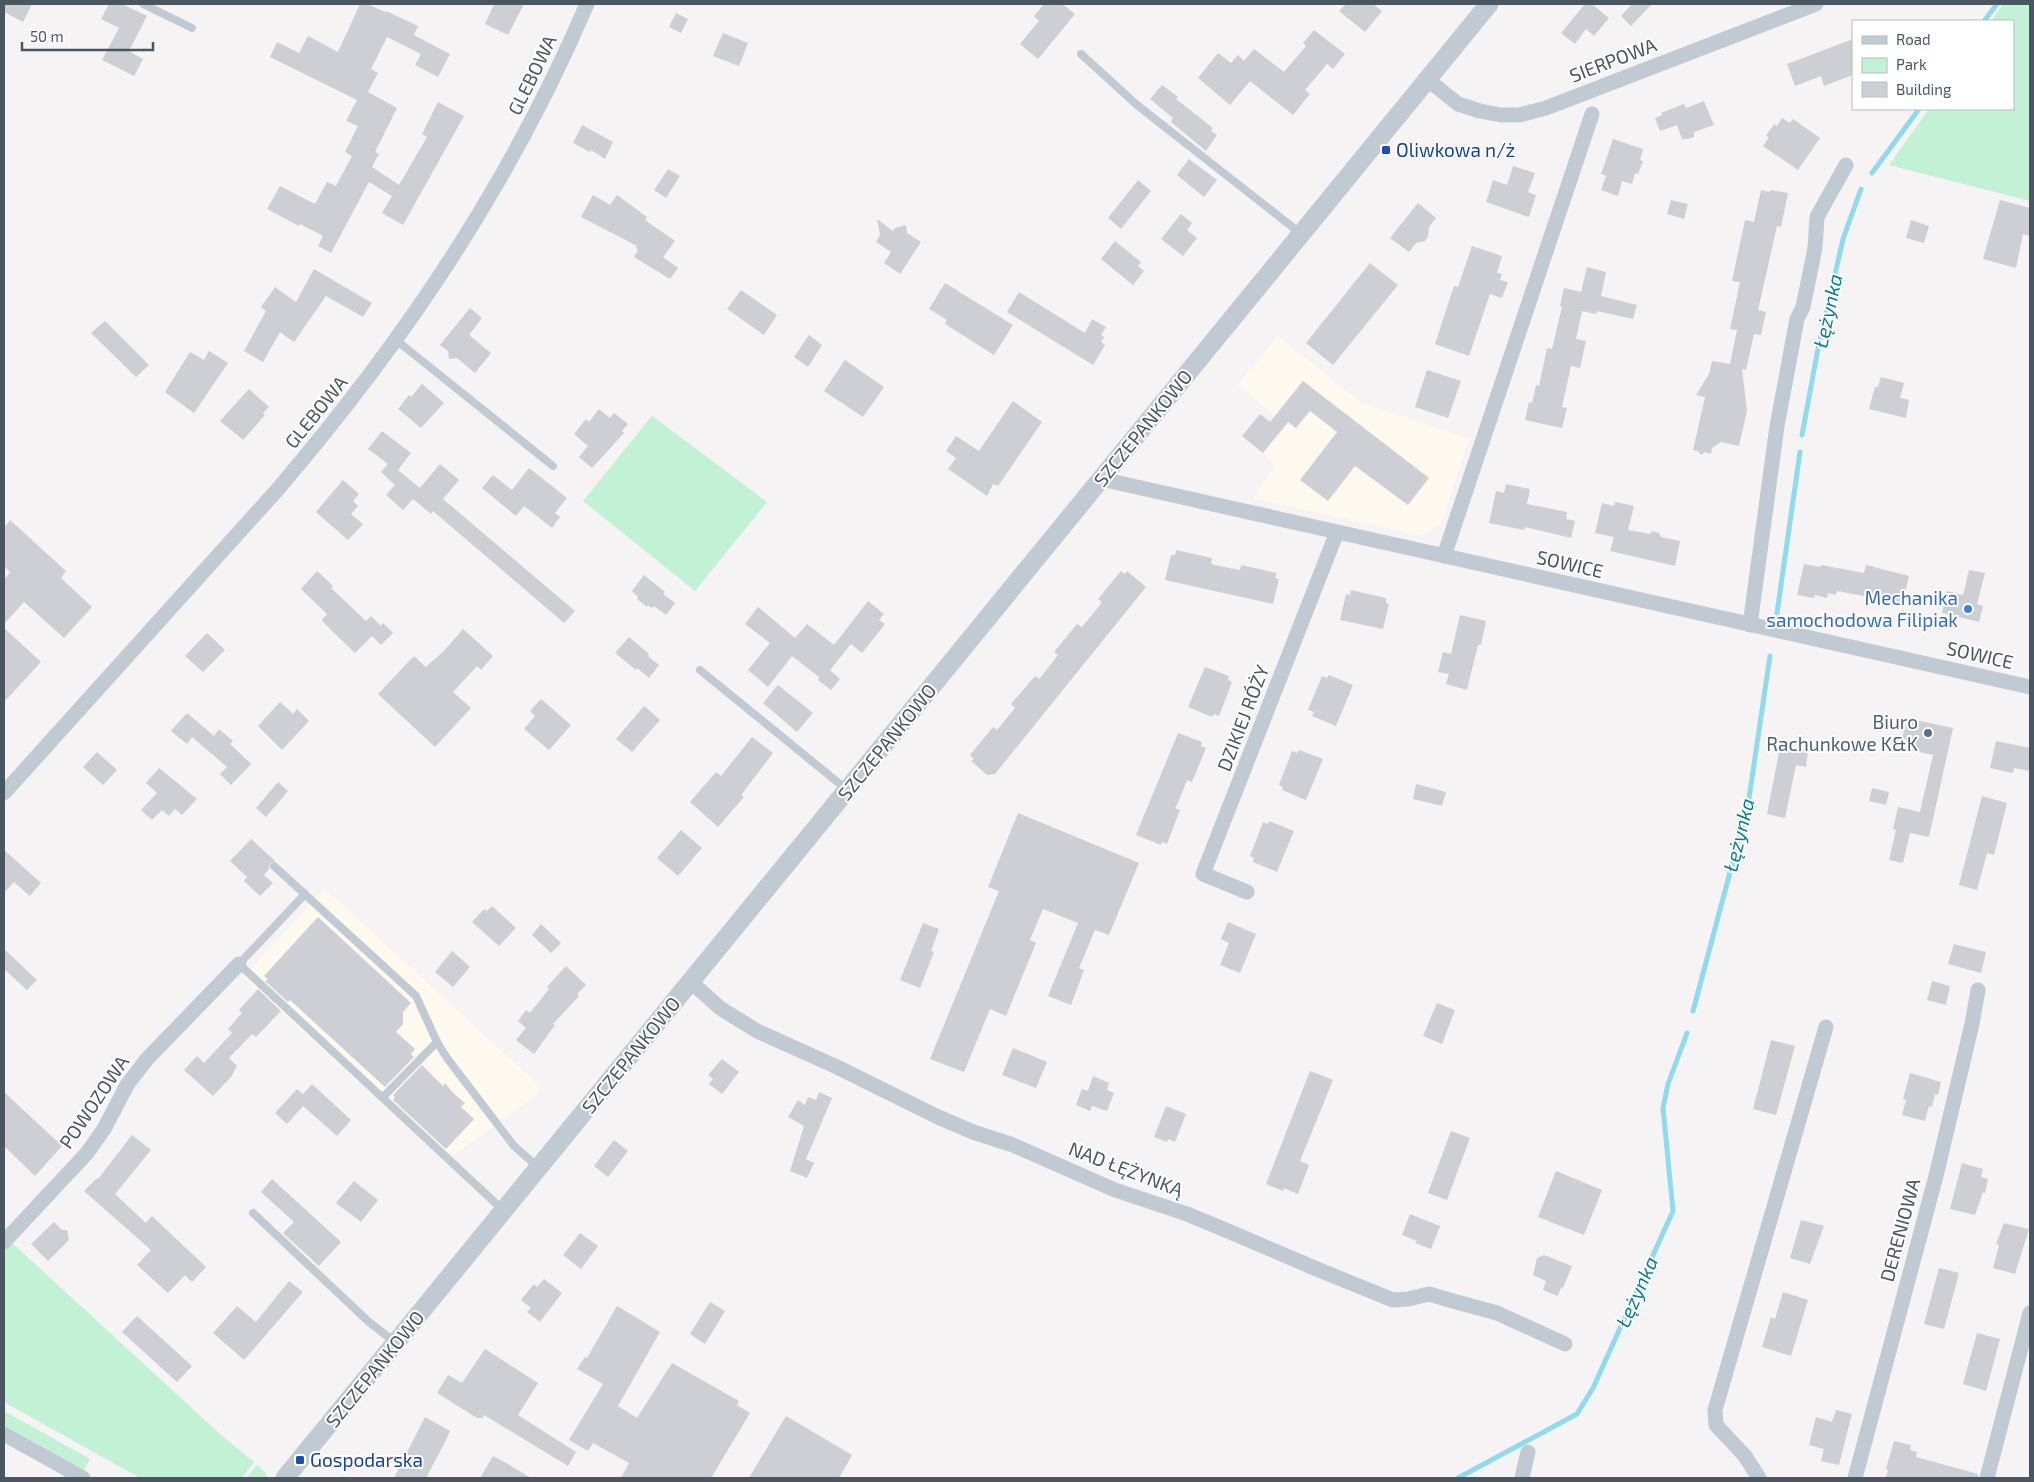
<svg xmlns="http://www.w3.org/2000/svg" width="2034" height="1482" font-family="'Exo 2',sans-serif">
<rect width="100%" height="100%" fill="#f5f3f3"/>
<g fill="#fdf9ef">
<path d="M1278 336 1359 401 1469 438 1441 524 1421 536 1253 498 1275 466 1263 453 1287 425 1238 385Z"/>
<path d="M325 889 541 1087 533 1098 445 1161 243 977Z"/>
</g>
<g fill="#c3f1d5">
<path d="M2003 4H2030V201L1889 165 1929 109H2013V21H1991Z"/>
<path d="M652 416 767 502 695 591 583 501Z"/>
<path d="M11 1242 220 1434 254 1462 242 1478H140L4 1402V1250Z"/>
<path d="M4 1411 90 1459 84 1470 4 1425Z"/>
<path d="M257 1465 266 1473 267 1478H246Z"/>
</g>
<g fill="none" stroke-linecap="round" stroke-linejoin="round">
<g stroke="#90daee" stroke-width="5">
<path d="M1984 21 1997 4"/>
<path d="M1872 173 1919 109"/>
<path d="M1802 435 1817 354 1843 239 1861 189"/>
<path d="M1777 613 1800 452"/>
<path d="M1693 1011 1748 805 1770 656"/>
<path d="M1458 1478 1577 1414 1593 1388 1673 1211 1663 1108 1668 1084 1687 1033"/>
</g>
</g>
<g fill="#cdcfd5">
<path d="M4 4H32L23 22 4 12Z"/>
<path d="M109 4H122L147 16 129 51 143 59 134 76 102 60 119 28 101 19Z"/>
<path d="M360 4H367L385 12 386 11 418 26 414 35 450 54 438 77 415 65 421 54 387 37 371 69 378 73 368 92 397 108 375 152 379 154 372 167 399 185 427 137 422 134 438 102 464 116 403 225 382 213 392 196 369 182 331 253 318 246 323 236 300 224 299 226 267 209 280 186 315 204 327 182 336 186 352 156 345 152 358 126 346 121 357 100 270 57 277 42 299 53 308 36 338 52Z"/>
<path d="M494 4H524L508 35 485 24Z"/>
<path d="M1044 4H1062L1075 14 1038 59 1020 44 1039 21 1034 16Z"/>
<path d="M1346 4H1373L1382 11 1365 32 1339 11Z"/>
<path d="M1585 4H1592L1609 18 1594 36 1586 29 1575 44 1561 33Z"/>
<path d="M1632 4H1652L1631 26 1621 16Z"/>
<path d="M676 13 688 19 681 33 669 27Z"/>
<path d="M1314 30 1345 54 1333 69 1327 64 1305 90 1310 94 1293 115 1250 81 1230 105 1198 78 1218 53 1231 63 1238 55 1244 61 1254 49 1284 72 1306 46 1303 43Z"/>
<path d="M723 33 748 43 739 66 713 56Z"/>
<path d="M1853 39V75L1824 86 1821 76 1795 86 1787 64Z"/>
<path d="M1162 85 1178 97 1176 99 1213 128 1211 131 1217 135 1206 151 1171 122 1173 118 1150 99Z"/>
<path d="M1704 101 1714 125 1694 132V137L1688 139H1682L1677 125 1660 131 1655 118 1662 115 1661 113 1684 104 1686 108Z"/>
<path d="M1782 118 1790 123 1793 119 1820 138 1798 170 1763 146 1769 137 1766 136 1774 124 1777 126Z"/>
<path d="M582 125 613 142 605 159 591 150 590 152 573 143Z"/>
<path d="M1613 139 1643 149 1640 160 1643 161 1638 174 1635 173 1632 184 1622 181 1618 196 1601 190 1606 176 1601 174Z"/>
<path d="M1189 159 1217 180 1204 197 1177 175Z"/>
<path d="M1513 166 1535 173 1528 192 1536 195 1529 217 1486 202 1493 180 1507 185Z"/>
<path d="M668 169 680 176 666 198 654 190Z"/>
<path d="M1138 180 1151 191 1121 229 1108 218Z"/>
<path d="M1761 190 1769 192 1771 190 1788 193 1781 227 1777 226 1758 310 1766 312 1761 335 1754 334 1746 370 1742 369 1747 411 1739 446 1721 442 1712 448 1711 454 1705 452 1701 455 1698 451 1693 450 1705 397 1696 395 1709 374 1712 361 1730 364 1737 330 1730 329 1740 282 1732 281 1745 220 1754 222Z"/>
<path d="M593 195 610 205 617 195 647 217 645 220 675 241 663 257 678 268 670 279 634 257 638 250 636 248 637 246 581 217Z"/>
<path d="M1671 200 1688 204 1684 219 1667 214Z"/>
<path d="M2000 200 2030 208V236L2023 234 2016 268 1983 259Z"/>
<path d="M1418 203 1436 218 1429 227 1428 237 1425 241 1416 243 1409 252 1390 238Z"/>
<path d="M1181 214 1192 223 1187 230 1197 238 1183 256 1161 239Z"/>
<path d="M877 219 893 231 895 228 906 225 907 233 921 242 900 274 884 263 891 252 876 242 880 235Z"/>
<path d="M1911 220 1929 226 1924 243 1906 238Z"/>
<path d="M1115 241 1141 262 1138 266 1144 271 1133 285 1101 259Z"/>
<path d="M1472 246 1502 256 1497 273 1502 274 1500 280 1508 282 1502 298 1490 294 1469 356 1435 344 1454 286 1458 287Z"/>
<path d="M1370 263 1398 285 1333 365 1306 343Z"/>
<path d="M1587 267 1606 272 1601 296 1637 305 1633 319 1597 311 1596 314 1582 311 1576 339 1586 341 1580 368 1571 366 1562 407 1567 408 1562 428 1525 420 1529 402 1532 403 1536 385 1539 386 1547 348 1552 349 1562 307 1560 306 1564 288 1581 292Z"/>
<path d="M314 269 372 303 363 317 326 296 294 342 280 332 263 362 244 351 266 311 261 307 275 287 296 302Z"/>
<path d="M945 283 1013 325 994 355 945 324 947 320 929 309Z"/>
<path d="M741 290 777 315 764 335 727 309Z"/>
<path d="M1019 292 1085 333 1092 319 1106 327 1101 335 1104 337 1101 342 1105 345 1093 365 1007 312Z"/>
<path d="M470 308 482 318 469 335 491 353 475 373 457 358 449 359 448 351 440 345Z"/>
<path d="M105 321 149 365 136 377 91 333Z"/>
<path d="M809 335 822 345 808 367 794 357Z"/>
<path d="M209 351 228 363 194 413 165 392 190 352 204 360Z"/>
<path d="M845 360 884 387 863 417 824 391Z"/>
<path d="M1427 370 1461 381 1448 418 1415 407Z"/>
<path d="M1881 377 1904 383 1900 398 1909 400 1906 418 1869 409 1875 387H1878Z"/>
<path d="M1303 381 1429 478 1408 505 1355 466 1328 501 1300 480 1337 432 1310 411 1296 428 1288 422 1263 453 1242 436 1260 414 1270 422Z"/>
<path d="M422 384 444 403 421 428 398 409 409 395 411 397Z"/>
<path d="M249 389 269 407 263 413 265 415 243 440 220 421Z"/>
<path d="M1013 401 1042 422 998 486 993 484 987 496 948 469 956 458 946 451 956 436 979 451Z"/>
<path d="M599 409 610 418 614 413 628 424 622 431 624 433 592 468 579 457 588 446 574 434 586 419 589 422Z"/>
<path d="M382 431 411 453 398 470 420 488 440 464 459 480 443 499 575 611 564 623 433 511 431 514 413 499 403 510 386 495 395 485 381 472 388 464 368 449Z"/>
<path d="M529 468 567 498 555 513 560 517 552 528 524 506 516 516 482 488 493 475 512 490Z"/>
<path d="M343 480 359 494 353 501 358 506 351 514 363 524 348 540 316 512Z"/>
<path d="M1506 484 1530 489 1527 504 1567 512 1566 519 1575 521 1571 538 1525 527 1524 530 1489 523 1496 491 1504 493Z"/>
<path d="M1615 502 1634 506 1628 530 1650 534 1652 531 1659 533 1661 537 1680 541 1675 566 1610 551 1614 537 1595 533 1602 503 1614 506Z"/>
<path d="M10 520 66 571 61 578 92 607 64 638 24 602 4 624V580L10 572 4 566V528Z"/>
<path d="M1176 550 1212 558 1211 563 1214 565 1240 570 1241 565 1277 573 1275 578 1279 579 1273 604 1165 580 1171 555H1175Z"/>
<path d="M1804 564 1820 567 1821 565 1864 573 1866 565 1909 576 1903 603 1837 591 1836 595 1828 593 1827 598 1815 595 1814 598 1797 595Z"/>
<path d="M1969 570 1985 573 1977 604 1983 606 1979 622 1942 613 1947 591 1963 595Z"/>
<path d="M317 571 333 586 331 588 366 621 371 616 381 626 383 623 393 633 381 645 372 636 355 653 327 626 322 620 327 614 301 589Z"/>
<path d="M1121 571 1125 574 1127 571 1146 587 995 774 987 775 971 761 974 759 970 755 993 727 997 730 1015 708 1011 704 1035 676 1039 679 1041 677 1058 655 1054 652 1077 624 1082 627 1100 605 1102 602 1098 599Z"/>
<path d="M644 575 665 592 663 594 675 603 666 615 654 606 652 608 648 605 647 607 637 599 638 597 632 591Z"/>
<path d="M1351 590 1386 598V603L1389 604 1383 629 1340 620 1346 594 1350 595Z"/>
<path d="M868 601 884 614 879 620 885 624 862 653 851 644 830 670 840 679 831 690 818 680 819 677 792 656 768 687 748 670 770 643 745 624 758 607 795 638 807 624 834 645Z"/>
<path d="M1460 615 1486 621 1481 645H1478L1467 690 1446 684 1449 674 1438 672 1443 652 1451 654Z"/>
<path d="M4 628 41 662 4 702Z"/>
<path d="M463 629 493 656 481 670 477 666 453 692 471 708 435 747 378 694 414 656 426 667 444 651Z"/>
<path d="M207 633 225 650 203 672 185 656Z"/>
<path d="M629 637 649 654 648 656 659 665 649 678 637 668 636 670 615 653Z"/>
<path d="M1205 667 1229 676 1228 680 1232 682 1219 716 1214 714 1212 717 1188 707Z"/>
<path d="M1329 675 1353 685 1336 726 1312 716 1314 712 1308 710 1322 676 1327 678Z"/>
<path d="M778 685 813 713 797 732 763 703Z"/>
<path d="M541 699 571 725 549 750 524 729 535 716 530 711Z"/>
<path d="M280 702 293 714 297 709 309 721 282 750 258 726Z"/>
<path d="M644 706 660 720 632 752 616 739Z"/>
<path d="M187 713 214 736 219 729 233 741 230 744 251 764 231 785 220 774 227 767 192 737 187 744 171 731Z"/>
<path d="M1907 718 1953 728 1929 837 1910 833 1903 863 1889 860 1896 830 1893 829 1898 807 1920 812 1933 755 1910 750 1912 741 1902 739Z"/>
<path d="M1178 733 1202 742 1201 746 1206 748 1192 782 1187 780 1177 805 1175 808 1180 810 1167 844 1162 842 1161 845 1136 835Z"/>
<path d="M752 737 773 753 741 795 744 797 718 827 690 802 716 772 721 776Z"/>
<path d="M1996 741 2030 748 2029 771 2014 768 2013 773 1990 768Z"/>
<path d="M1780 747 1808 751 1806 767 1796 765 1785 818 1767 814Z"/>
<path d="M1299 750 1323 759 1306 800 1282 790 1283 787 1279 785 1292 751 1297 753Z"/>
<path d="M97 752 117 770 103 785 83 767Z"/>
<path d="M159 768 197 799 182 815 175 809 169 816 162 810 152 820 141 810 157 793 146 783Z"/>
<path d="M278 782 288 791 266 817 256 808Z"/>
<path d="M1416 784 1446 792 1442 806 1413 799Z"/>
<path d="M1872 788 1889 792 1886 805 1869 801Z"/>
<path d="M1982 796 2007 803 1994 855 1987 853 1977 890 1959 885Z"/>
<path d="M1018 813 1139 863 1109 935 1095 930 1079 968 1084 970 1071 1005 1048 996 1078 923 1043 909 1030 940 1036 943 1006 1016 990 1009 964 1072 930 1059 999 891 988 887Z"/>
<path d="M1269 821 1294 831 1277 872 1253 862 1254 858 1250 856 1263 822 1268 824Z"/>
<path d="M681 830 702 848 678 876 657 858Z"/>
<path d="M251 839 275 861 270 863 269 869 264 875 273 883 260 896 244 881 247 877 230 861Z"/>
<path d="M4 850 41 883 30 896 14 882 4 893Z"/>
<path d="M492 906 516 928 499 946 472 922 484 909 487 911Z"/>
<path d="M318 917 411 1003 403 1012V1024L396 1032 415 1049 411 1054 414 1057 385 1087 290 1000 288 1002 265 981 268 979 264 976Z"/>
<path d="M1228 922 1256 934 1240 973 1220 965 1229 943 1221 939Z"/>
<path d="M923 923 939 929 931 951 934 952 920 988 900 980Z"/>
<path d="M541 924 561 943 551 953 532 935Z"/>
<path d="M1954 944 1986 952 1981 973 1948 964Z"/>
<path d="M4 949 37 980 27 990 4 969Z"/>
<path d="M452 951 470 967 453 987 435 972Z"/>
<path d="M566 966 586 985 577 994 579 996 553 1024 555 1025 534 1054 516 1040 526 1028 518 1021 526 1010 530 1013 549 989 547 987Z"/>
<path d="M1932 981 1950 986 1946 1005 1927 1000Z"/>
<path d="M258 989 281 1011 256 1037 252 1034 229 1058 237 1066 231 1077 213 1096 184 1070 197 1056 204 1063 232 1033 228 1029 242 1013 239 1010Z"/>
<path d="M1437 1003 1455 1010 1442 1044 1423 1036Z"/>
<path d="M1771 1040 1795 1046 1776 1115 1753 1109Z"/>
<path d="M1013 1048 1047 1062 1036 1088 1002 1075Z"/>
<path d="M722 1059 739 1072 722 1094 709 1084 713 1079 708 1075Z"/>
<path d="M422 1065 443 1086 445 1083 454 1094 465 1103 461 1107 474 1119 446 1149 393 1100 395 1097 393 1095Z"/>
<path d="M1310 1071 1333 1080 1300 1161 1309 1165 1298 1194 1284 1188 1283 1191 1266 1184Z"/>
<path d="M1910 1073 1941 1082 1938 1095 1935 1094 1932 1107 1929 1106 1925 1121 1902 1115 1906 1100 1903 1099Z"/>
<path d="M1093 1076 1109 1083 1107 1090 1114 1093 1107 1111 1092 1106 1090 1111 1076 1105 1082 1089 1088 1091Z"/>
<path d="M312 1084 351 1120 337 1136 303 1106 287 1124 275 1113 297 1089 303 1094Z"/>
<path d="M4 1092 62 1146 35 1176 4 1146Z"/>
<path d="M819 1092 832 1098 806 1159 814 1163 807 1178 790 1171 804 1126 788 1117 798 1100 805 1105 808 1097 816 1100Z"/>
<path d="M1166 1106 1186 1114 1175 1142 1168 1139 1167 1142 1154 1137Z"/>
<path d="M1451 1131 1470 1138 1447 1200 1428 1193Z"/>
<path d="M132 1135 151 1150 115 1194 146 1223 152 1216 206 1267 192 1282 185 1275 168 1293 137 1265 151 1250 84 1191 97 1178 98 1179Z"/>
<path d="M614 1140 628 1151 608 1177 594 1166Z"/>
<path d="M1962 1163 1983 1169 1981 1177 1988 1179 1985 1193 1983 1192 1975 1215 1950 1209Z"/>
<path d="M1556 1171 1602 1190 1584 1235 1538 1217Z"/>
<path d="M272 1179 341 1242 319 1266 283 1233 294 1222 261 1192Z"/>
<path d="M354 1181 378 1200 361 1222 336 1203Z"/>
<path d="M1410 1214 1440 1226 1431 1249 1415 1243 1417 1241 1402 1235Z"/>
<path d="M1801 1220 1824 1226 1810 1264 1790 1258Z"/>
<path d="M54 1222 62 1230H67L69 1240 48 1261 31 1244Z"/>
<path d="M2004 1223 2029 1229 2015 1274 1993 1268 1999 1245 1996 1244Z"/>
<path d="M580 1233 598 1246 581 1269 563 1255Z"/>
<path d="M1544 1255 1572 1266 1563 1288 1561 1287 1558 1296 1543 1290 1546 1281 1533 1275 1537 1258Z"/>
<path d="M1939 1268 1959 1273 1944 1329 1924 1324Z"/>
<path d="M544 1279 562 1293 540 1322 527 1312 531 1308 521 1300 534 1284 537 1287Z"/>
<path d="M289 1281 303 1292 244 1360 213 1333 237 1306 256 1322Z"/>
<path d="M1783 1292 1808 1300 1791 1356 1762 1347 1771 1317 1775 1319Z"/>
<path d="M710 1302 725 1311 705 1344 690 1334Z"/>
<path d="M617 1306 660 1332 618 1406 637 1418 672 1363 739 1401 737 1405 750 1413 711 1478H621L629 1463 593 1443 588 1451 569 1440 603 1384 577 1369 585 1357 587 1358Z"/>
<path d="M137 1316 192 1366 177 1382 122 1332Z"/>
<path d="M1977 1333 2000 1339 1986 1391 1963 1384Z"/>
<path d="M485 1349 538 1383 518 1415 576 1452 568 1466 484 1415 483 1418H477L437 1393 448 1375 462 1383Z"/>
<path d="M1836 1410 1852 1414 1839 1465 1821 1461 1824 1449 1809 1445 1816 1417 1832 1422Z"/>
<path d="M786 1416 852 1455 839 1478H749Z"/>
<path d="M425 1417 450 1431 445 1442 426 1478H394Z"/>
<path d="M1894 1441 1911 1445 1910 1450 1917 1452 1916 1457 1978 1474V1478H1886L1888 1470 1886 1469Z"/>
<path d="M493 1456 508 1464 531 1478H480Z"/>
</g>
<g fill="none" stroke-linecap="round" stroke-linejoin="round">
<g stroke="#c1cad2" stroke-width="8">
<path d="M143 4 192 28"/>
<path d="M1081 54 1137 105 1300 233"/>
<path d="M396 340 553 466"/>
<path d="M700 670 846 789"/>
<path d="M274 866 416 996 437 1042 447 1058 514 1146 539 1168"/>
<path d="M305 894 239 964 504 1211"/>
<path d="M383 1097 437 1042"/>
<path d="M253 1213 369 1322 396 1343"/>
</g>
<g stroke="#c1cad2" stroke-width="15">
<path d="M1427 79 1458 104 1480 111 1501 115H1519L1546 108 1816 4"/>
<path d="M1101 479 2030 687"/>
<path d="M1444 556 1592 114"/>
<path d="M1750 625 1777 426 1797 319 1803 307 1815 248 1817 217 1846 165"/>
<path d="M4 793 278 489C405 340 510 184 587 4"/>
<path d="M1247 892 1203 874 1337 532"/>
<path d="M691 982 720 1008 757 1031 835 1066 938 1117 973 1132 1013 1145 1115 1190 1187 1214 1228 1231 1312 1267 1393 1300 1408 1299 1429 1294 1453 1301 1497 1313 1565 1344"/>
<path d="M4 1242 87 1153 104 1129 127 1085 147 1059 239 964"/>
<path d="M4 1434 83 1478"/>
<path d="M1522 1478 1528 1452"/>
<path d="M1759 1478 1745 1456 1716 1425 1715 1410 1826 1027"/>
<path d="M1855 1478 1936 1176 1972 1024 1978 990"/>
<path d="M1987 1478 2030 1313"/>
</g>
<path stroke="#c1cad2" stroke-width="19" d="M285 1478 1489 4"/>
</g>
<g fill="#1a4fb4" stroke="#fff" stroke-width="2">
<rect x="1381" y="145" width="10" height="10" rx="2.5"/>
<rect x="295" y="1455" width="10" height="10" rx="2.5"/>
</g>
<circle fill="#3f7fe0" stroke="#fff" stroke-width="2" cx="1968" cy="609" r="5"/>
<circle fill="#5c6f8a" stroke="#fff" stroke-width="2" cx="1928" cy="733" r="5"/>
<g text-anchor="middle" stroke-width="4" stroke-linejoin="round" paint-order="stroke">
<g font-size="19" fill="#4a5661" stroke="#fff">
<text transform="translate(1613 60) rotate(-21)" y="7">SIERPOWA</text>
<text transform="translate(532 75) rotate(-64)" y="7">GLEBOWA</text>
<text transform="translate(316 412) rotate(-51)" y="7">GLEBOWA</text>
<text transform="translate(1143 428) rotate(-51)" y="7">SZCZEPANKOWO</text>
<text transform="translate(1570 564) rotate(13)" y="7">SOWICE</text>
<text transform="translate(1980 655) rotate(13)" y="7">SOWICE</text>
<text transform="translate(1243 718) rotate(-69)" y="7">DZIKIEJ RÓŻY</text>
<text transform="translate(887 742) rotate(-51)" y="7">SZCZEPANKOWO</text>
<text transform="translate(631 1055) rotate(-51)" y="7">SZCZEPANKOWO</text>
<text transform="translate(94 1102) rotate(-56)" y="7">POWOZOWA</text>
<text transform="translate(1126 1169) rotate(21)" y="7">NAD ŁĘŻYNKĄ</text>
<text transform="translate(1900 1230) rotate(-75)" y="7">DERENIOWA</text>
<text transform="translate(375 1369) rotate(-51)" y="7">SZCZEPANKOWO</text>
</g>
<g font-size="19" fill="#164399" stroke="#fff" text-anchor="start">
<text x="1396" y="157">Oliwkowa n/ż</text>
<text x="310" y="1467">Gospodarska</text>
</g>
<g font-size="19" fill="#366cbe" stroke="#fff" text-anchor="end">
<text x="1958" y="605">Mechanika<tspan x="1958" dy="22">samochodowa Filipiak</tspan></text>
</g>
<g font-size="19" fill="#4e5e75" stroke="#fff" text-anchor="end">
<text x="1918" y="729">Biuro<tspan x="1918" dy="22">Rachunkowe K&amp;K</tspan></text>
</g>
<g font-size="20" font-style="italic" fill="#0c7c9b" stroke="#fff">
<text transform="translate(1828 311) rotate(-78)" y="7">Łężynka</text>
<text transform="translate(1739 835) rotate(-76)" y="7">Łężynka</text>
<text transform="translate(1637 1292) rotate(-66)" y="7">Łężynka</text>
</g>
</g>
<rect width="2034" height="1482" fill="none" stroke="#4a5661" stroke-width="10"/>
<rect x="1852" y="20" width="162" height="90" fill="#ffffff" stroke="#b7bbc0"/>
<rect x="1862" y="36" width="25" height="8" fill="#c1cad2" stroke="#b7bbc0"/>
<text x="1896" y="45" font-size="15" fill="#4a5661">Road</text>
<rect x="1862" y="58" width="25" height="15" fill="#c3f1d5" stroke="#b7bbc0"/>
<text x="1896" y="70" font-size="15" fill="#4a5661">Park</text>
<rect x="1862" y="82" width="25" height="15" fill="#cdcfd5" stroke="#b7bbc0"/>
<text x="1896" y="95" font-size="15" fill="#4a5661">Building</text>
<path d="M22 42v8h131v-8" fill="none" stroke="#4a5661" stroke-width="2.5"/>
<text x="30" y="42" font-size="15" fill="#4a5661" stroke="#ffffff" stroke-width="4" paint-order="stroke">50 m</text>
</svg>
